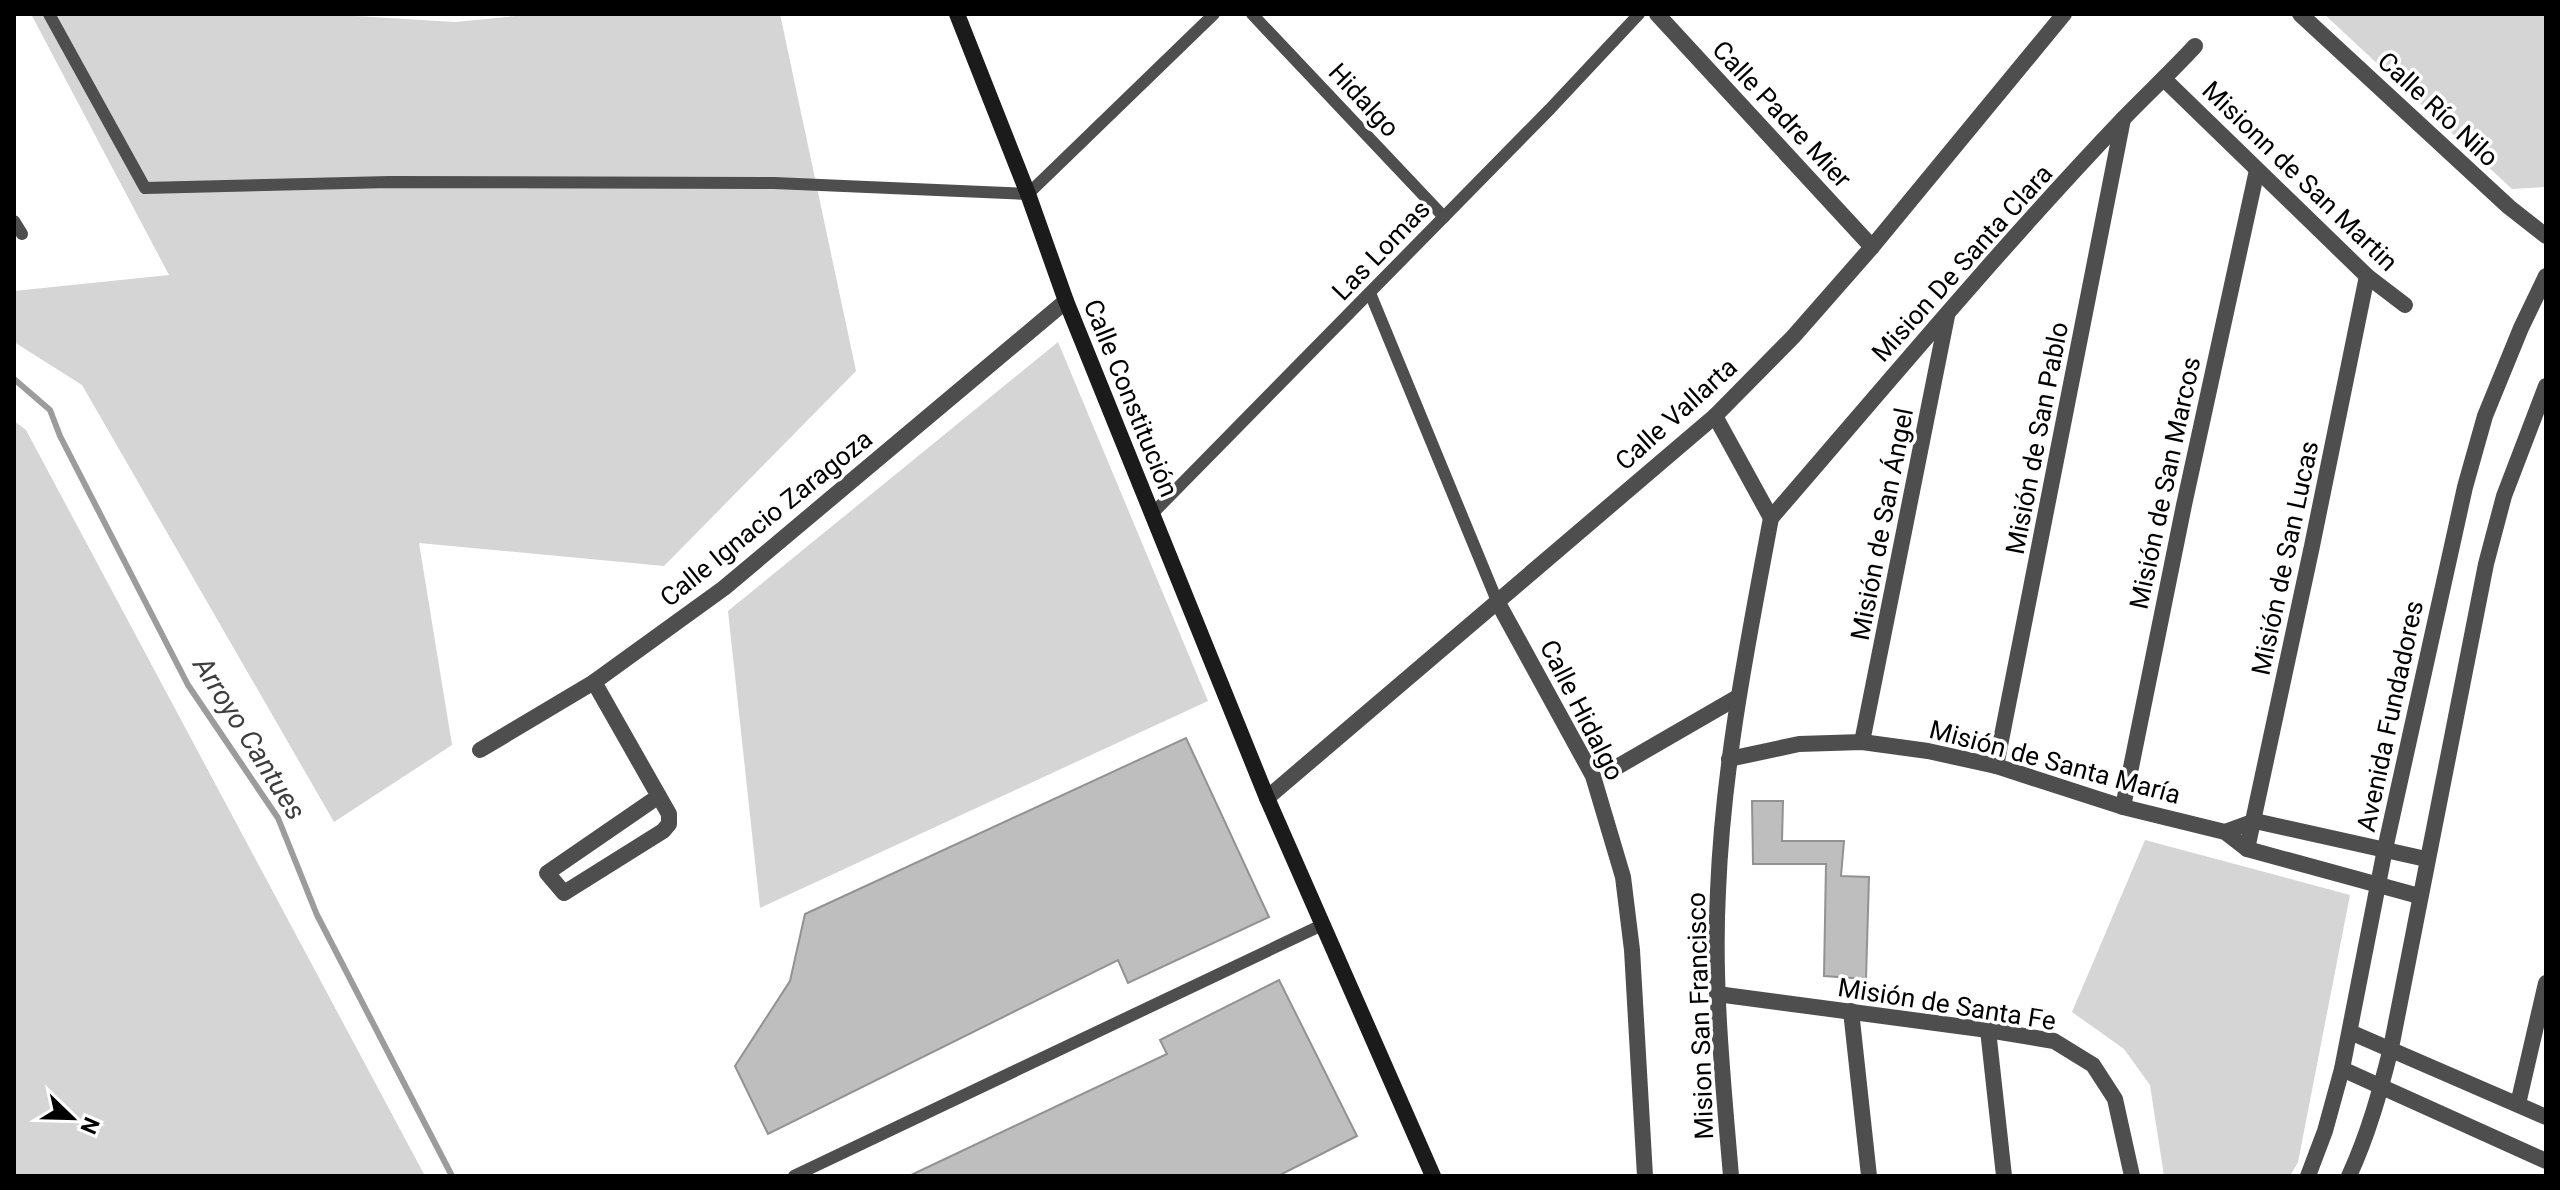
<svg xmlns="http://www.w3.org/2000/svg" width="2560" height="1190" font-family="Roboto,sans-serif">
<rect width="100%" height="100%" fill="#fff"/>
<g fill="#d5d5d5">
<path d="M31 14H322L455 22 537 14H780L856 371 664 566 419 543 452 745 334 822 82 385 14 342V291L169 275Z"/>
<path d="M2324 14H2546V187L2512 189Z"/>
<path d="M1058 342 1208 701 760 908 728 611Z"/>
<path d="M14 421 26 430 425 1176H14Z"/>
<path d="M2145 840 2350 895 2298 1162 2290 1176H2164L2150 1085 2124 1049 2072 1012Z"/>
</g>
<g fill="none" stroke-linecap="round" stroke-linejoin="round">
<path stroke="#9c9c9c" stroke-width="6" d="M14 379 50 410 60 436 188 685 278 818 317 915 452 1176"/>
</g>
<g fill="#bebebe" stroke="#929292" stroke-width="2">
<path d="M1186 738 1269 917 1128 983 1118 960 768 1134 735 1066 790 981 805 914Z"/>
<path d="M1752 801H1783L1782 841H1844L1841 876 1869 877 1866 979 1824 976 1826 864H1753Z"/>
<path d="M1279 980 1357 1136 1278 1176H909L1167 1054 1160 1040Z"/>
</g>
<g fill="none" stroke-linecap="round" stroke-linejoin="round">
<g stroke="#4e4e4e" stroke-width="12">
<path d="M49 14 145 188 390 182 774 183 1028 194 1214 14"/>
<path d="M1252 14 1444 217"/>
<path d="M14 221 22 234"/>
<path d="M1370 293 1497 601"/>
<path d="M1152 514 1550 109 1639 14"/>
<path d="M794 1176 1322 925"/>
</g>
<g stroke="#4e4e4e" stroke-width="16">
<path d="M1657 14 1872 247"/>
<path d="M2300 14 2509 207 2546 236"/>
<path d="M2165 80 2367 276 2405 305"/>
<path d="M1715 416 1771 518"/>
<path d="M1771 518C1886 385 2001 247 2122 120 2146 95 2171 72 2195 46"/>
<path d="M1497 601 1593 776 1623 877 1632 950 1645 1176"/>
<path d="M594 682 669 814V824L663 831 564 893 547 873 659 796"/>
<path d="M1862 742 1947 316"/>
<path d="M480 750 594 682 724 588 1066 301"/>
<path d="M1729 759 1799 744 1862 742 1928 751 1996 766 2123 807 2225 832 2247 849 2419 896"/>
<path d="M1996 766 2123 119"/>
<path d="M1617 767 1738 697"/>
<path d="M1267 798 1715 416 1793 337 1872 247 2064 14"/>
<path d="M2123 807 2184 505 2257 170"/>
<path d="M2225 832 2255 821 2426 859"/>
<path d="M2247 849 2312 546 2367 276"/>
<path d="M1717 994 1988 1030 2054 1041 2093 1065 2115 1099 2132 1176"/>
<path d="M1851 1011 1869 1176"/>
<path d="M1988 1030 2004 1176"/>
<path d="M2518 1104 2546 983"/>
<path d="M1731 1176C1723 1081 1713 986 1718 891 1723 765 1748 641 1771 518"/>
</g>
<g stroke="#4e4e4e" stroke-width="16">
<path d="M2350 1032 2546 1117"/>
<path d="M2342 1069 2546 1161"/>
<path d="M2308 1176 2325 1131 2342 1069 2385 849 2465 487 2485 416 2521 328 2546 276"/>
<path d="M2349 1176C2368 1135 2380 1092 2391 1048L2486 564 2504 496 2546 386"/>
</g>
<path stroke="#1b1b1b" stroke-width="16" d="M957 14 1028 194 1066 301 1267 798 1433 1176"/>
</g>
<g text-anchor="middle" stroke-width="7" stroke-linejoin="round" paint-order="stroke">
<g font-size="26" fill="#000" stroke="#fff">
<text transform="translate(1364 100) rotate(47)" y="9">Hidalgo</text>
<text transform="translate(2438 109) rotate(43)" y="9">Calle Río Nilo</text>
<text transform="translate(1782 114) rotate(47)" y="9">Calle Padre Mier</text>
<text transform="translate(2300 176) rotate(44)" y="9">Misionn de San Martin</text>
<text transform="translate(1381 250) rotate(-46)" y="9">Las Lomas</text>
<text transform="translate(1962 263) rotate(-48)" y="9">Mision De Santa Clara</text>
<text transform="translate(1131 398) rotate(68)" y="9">Calle Constitución</text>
<text transform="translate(1676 414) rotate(-42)" y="9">Calle Vallarta</text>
<text transform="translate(2037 438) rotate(-79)" y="9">Misión de San Pablo</text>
<text transform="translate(2165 483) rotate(-78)" y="9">Misión de San Marcos</text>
<text transform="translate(766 518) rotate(-39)" y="9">Calle Ignacio Zaragoza</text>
<text transform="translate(1882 524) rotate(-79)" y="9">Misión de San Ángel</text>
<text transform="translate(2285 558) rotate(-78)" y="9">Misión de San Lucas</text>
<text transform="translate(1582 710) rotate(63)" y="9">Calle Hidalgo</text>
<text transform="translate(2390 716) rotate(-78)" y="9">Avenida Fundadores</text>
<text transform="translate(2055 762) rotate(15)" y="9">Misión de Santa María</text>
<text transform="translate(1947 1004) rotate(9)" y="9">Misión de Santa Fe</text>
<text transform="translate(1700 1016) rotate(-92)" y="9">Mision San Francisco</text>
</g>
<g font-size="28" font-style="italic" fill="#3d3d3d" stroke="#fff">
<text transform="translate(250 738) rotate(58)" y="10">Arroyo Cantues</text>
</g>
</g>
<rect width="2560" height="1190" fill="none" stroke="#000000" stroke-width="32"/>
<g transform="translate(72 1118) rotate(113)" stroke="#ffffff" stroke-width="6" paint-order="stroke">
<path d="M0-6L14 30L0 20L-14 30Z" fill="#000000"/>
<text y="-12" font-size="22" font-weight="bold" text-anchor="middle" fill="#000000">N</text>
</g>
</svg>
